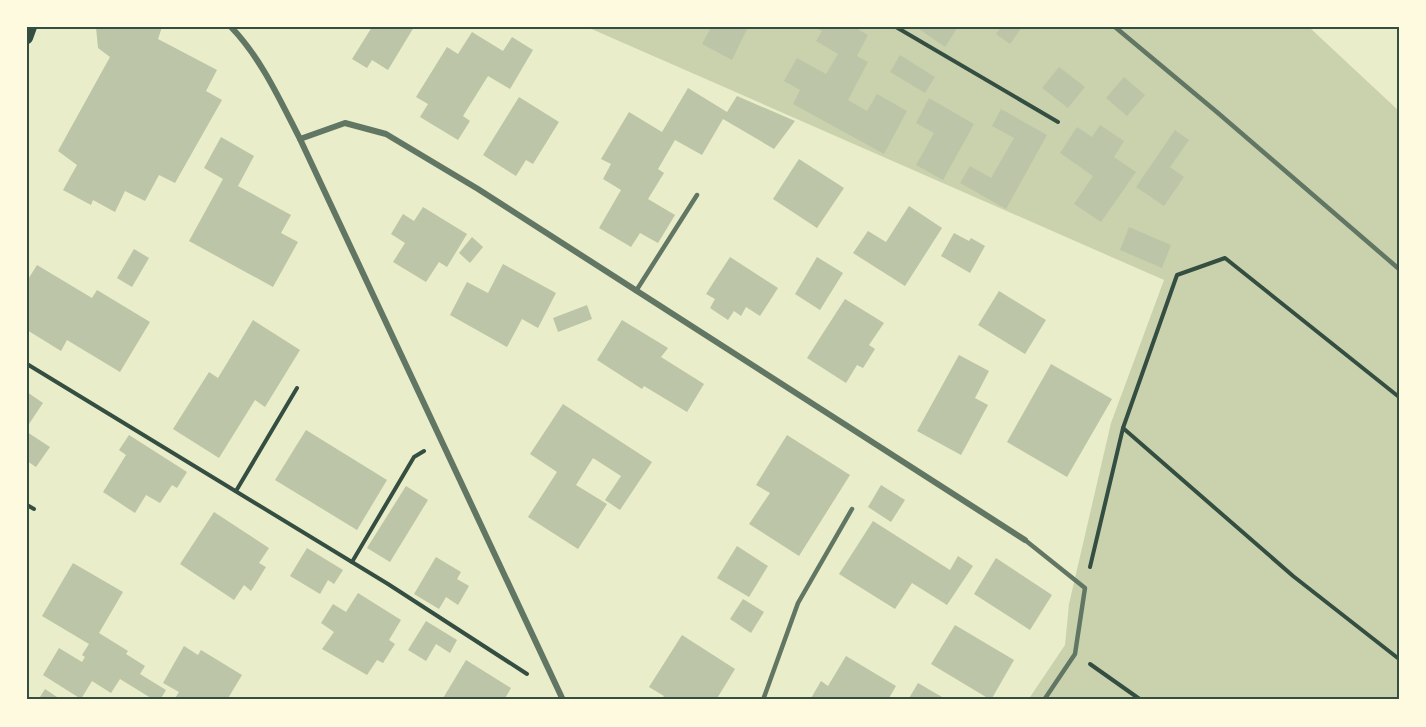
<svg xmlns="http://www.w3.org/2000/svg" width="1426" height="727" font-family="Quicksand,sans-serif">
<rect width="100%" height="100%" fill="#e9edc9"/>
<path fill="#cad2ad" d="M587 27H1309L1399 111V700H1028L1065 645 1069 604 1111 423 1164 280Z"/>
<g fill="#bcc5a7">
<path d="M96 27H162L158 39 217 70 206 91 222 100 175 183 159 175 145 201 125 191 115 212 93 200 91 205 63 190 77 165 58 151 110 57 98 48Z"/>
<path d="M372 27H414L388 70 372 60 367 68 352 59Z"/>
<path d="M711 27H748L732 60 702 44Z"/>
<path d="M815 27H854L868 35 857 56 868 62 848 100 867 111 877 94 907 111 884 154 793 104 800 90 784 81 797 58 826 74 838 54 816 41 822 31Z"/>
<path d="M916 27H958L945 47Z"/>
<path d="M1001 27H1022L1010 44 996 34Z"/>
<path d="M472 32 503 51 512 37 533 50 510 89 488 76 463 116 470 121 458 140 420 117 428 104 416 97 447 47 458 54Z"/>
<path d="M900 55 935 77 925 93 890 72Z"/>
<path d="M1059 67 1085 87 1068 108 1042 88Z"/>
<path d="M1124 77 1145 95 1127 116 1106 98Z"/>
<path d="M688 88 727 112 737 96 795 121 774 149 723 119 702 155 675 140 658 169 664 173 648 199 675 215 658 243 640 233 631 247 599 228 621 190 603 179 611 164 601 159 629 112 662 132Z"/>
<path d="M519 97 559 122 533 164 526 160 516 176 483 155Z"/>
<path d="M929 98 974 124 943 180 916 165 934 133 916 123Z"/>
<path d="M1001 109 1047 135 1006 209 960 183 970 166 991 178 1014 138 992 126Z"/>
<path d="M1100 125 1124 141 1114 157 1136 172 1101 222 1074 204 1093 176 1060 153 1077 127 1092 137Z"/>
<path d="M1175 130 1189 140 1170 167 1184 177 1164 206 1136 187Z"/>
<path d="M221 137 254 156 238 186 291 215 281 233 298 242 273 287 189 241 223 179 204 168Z"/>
<path d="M799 159 844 188 817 228 773 199Z"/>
<path d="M909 206 942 228 905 286 853 253 868 231 886 242Z"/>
<path d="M423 207 467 234 447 267 439 262 426 282 393 262 405 243 391 234 403 214 414 221Z"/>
<path d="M1129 227 1171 245 1162 268 1120 250Z"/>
<path d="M954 233 969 241 971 238 985 246 970 273 941 256Z"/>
<path d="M472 237 483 247 470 263 459 253Z"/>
<path d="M134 249 149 258 132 287 117 278Z"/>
<path d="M730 257 778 288 760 316 746 307 741 316 734 311 728 320 710 308 715 299 706 294Z"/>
<path d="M817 257 843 273 820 310 795 294Z"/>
<path d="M503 264 556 293 538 328 522 319 507 347 450 315 467 282 488 293Z"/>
<path d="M37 265 92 298 97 290 150 322 120 372 67 340 61 351 27 330V281Z"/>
<path d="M999 291 1046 320 1025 354 978 325Z"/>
<path d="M845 299 884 323 869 345 875 349 863 368 857 365 846 383 807 358Z"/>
<path d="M587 305 592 319 558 332 553 318Z"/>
<path d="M253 320 300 350 265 407 255 400 219 458 173 429 209 372 218 378Z"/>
<path d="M622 320 668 348 661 357 704 384 687 412 644 386 642 389 597 360Z"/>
<path d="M959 355 989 371 975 398 988 405 961 455 917 431Z"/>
<path d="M1051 364 1112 399 1067 477 1007 442Z"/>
<path d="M27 392 43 403 27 427Z"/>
<path d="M563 404 652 462 620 510 605 500 621 476 593 458 576 485 607 504 578 549 528 517 557 472 530 454Z"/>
<path d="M306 430 387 480 357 530 275 480Z"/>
<path d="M27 432 50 447 36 467 27 461Z"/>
<path d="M129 435 187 472 177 488 172 485 160 503 146 495 135 513 103 492 126 455 119 450Z"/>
<path d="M787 435 850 475 799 556 749 524 770 493 756 485Z"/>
<path d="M881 485 905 500 891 522 868 507Z"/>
<path d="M406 486 428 500 390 562 367 548Z"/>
<path d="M214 512 269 548 259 563 266 567 251 591 244 585 234 600 180 564Z"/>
<path d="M873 521 950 570 958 556 973 566 947 605 912 583 895 609 839 574Z"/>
<path d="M737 546 768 566 749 597 717 578Z"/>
<path d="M307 548 343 570 334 584 328 580 320 594 290 576Z"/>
<path d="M436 557 461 572 457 579 469 586 458 605 446 597 439 609 414 594Z"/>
<path d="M996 558 1052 595 1030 630 974 594Z"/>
<path d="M73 563 123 592 99 633 128 651 126 654 145 666 140 674 166 690 160 700H154L120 679 111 693 92 681 81 699 43 675 59 648 82 662 85 657 82 655 89 644 42 616Z"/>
<path d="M358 593 401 620 389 640 395 644 383 663 377 660 367 675 322 649 334 632 321 623 333 604 346 612Z"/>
<path d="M743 599 764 612 751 633 730 619Z"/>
<path d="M426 621 457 640 450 653 436 644 426 661 408 650Z"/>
<path d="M955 625 1014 660 991 700 931 664Z"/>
<path d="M682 635 735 669 716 700H661L664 696 649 687Z"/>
<path d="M184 646 198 655 201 650 242 675 227 700H174L179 692 163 683Z"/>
<path d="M846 656 896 686 888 700H810L821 681 828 686Z"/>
<path d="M466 660 511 688 504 700H442Z"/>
<path d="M918 683 947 700H908Z"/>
<path d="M45 689 57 697 55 700H38Z"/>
</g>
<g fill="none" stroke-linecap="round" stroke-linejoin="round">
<g stroke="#344e41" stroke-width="4">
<path d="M896 27 1058 122"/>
<path d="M27 364 388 584 527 674"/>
<path d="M1123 428 1293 576 1399 659"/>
<path d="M236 491 297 388"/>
<path d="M27 505 34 509"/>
<path d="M352 562 414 457 424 451"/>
<path d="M1090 567 1123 428 1177 275 1225 258 1399 397"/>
<path d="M1090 664 1141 700"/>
</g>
<g stroke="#617663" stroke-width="4.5">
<path d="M1115 27 1218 113 1399 269"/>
<path d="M636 291 697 195"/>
<path d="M1025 540 1085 588 1075 654 1044 700"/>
<path d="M763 700 798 603 852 509"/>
</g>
<g stroke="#617663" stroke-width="6">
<path d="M231 27C261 58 280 100 300 139L563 700"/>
<path d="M300 139 345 123 386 134 478 189 1025 540"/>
</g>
<path stroke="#344e41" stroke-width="12" d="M27 38 31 27"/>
</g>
<rect width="1426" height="727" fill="none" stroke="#fefae0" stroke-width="57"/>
<rect x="28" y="28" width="1370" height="670" fill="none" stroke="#344e41" stroke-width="2"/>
</svg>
